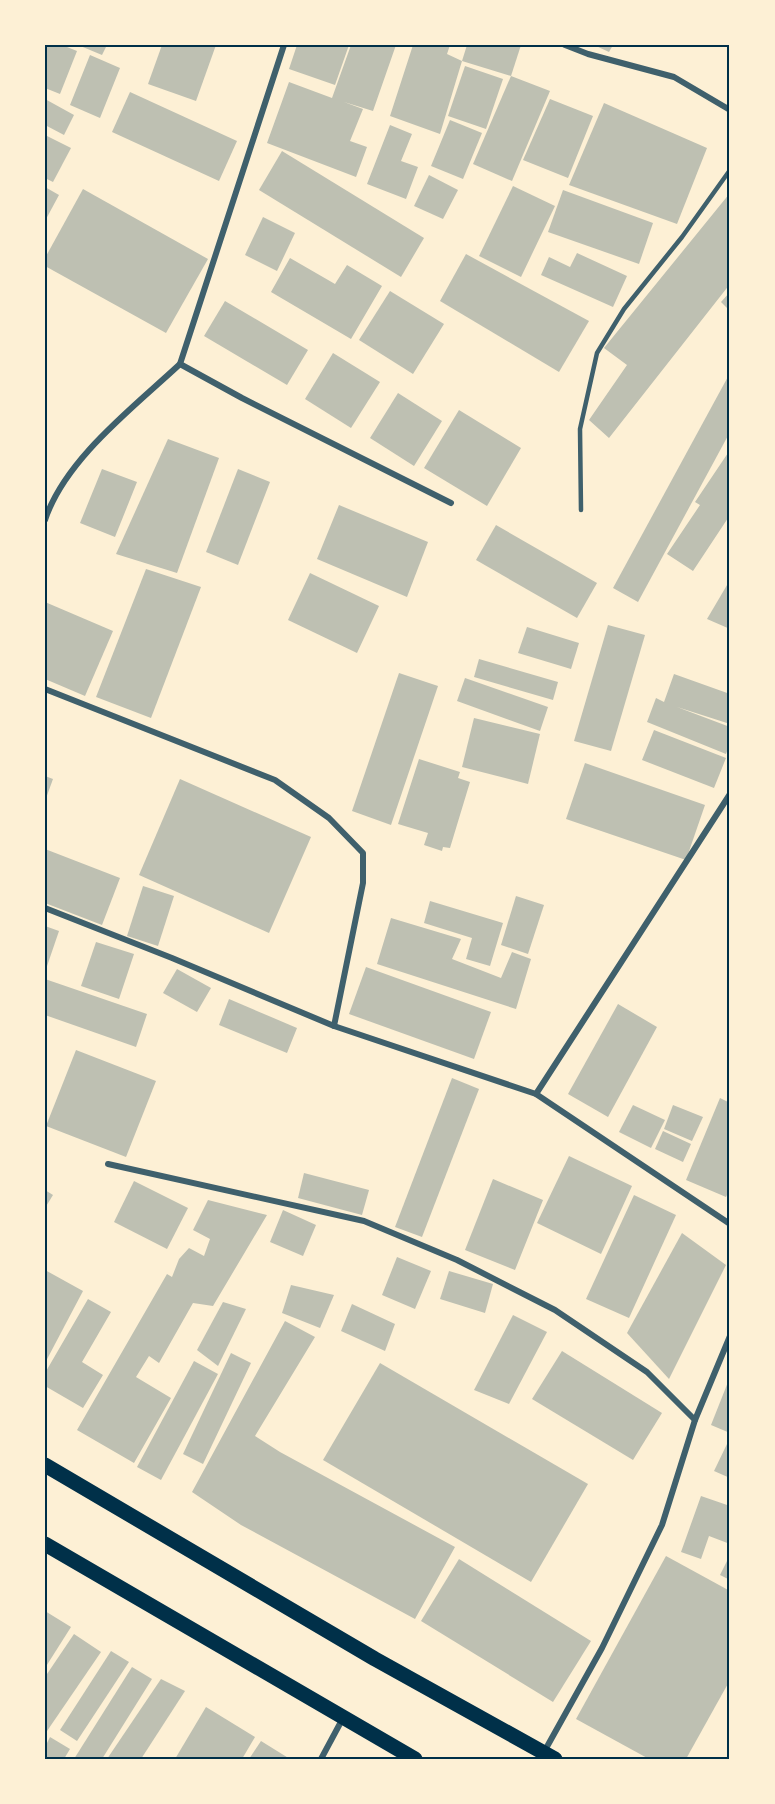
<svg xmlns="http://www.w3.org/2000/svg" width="775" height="1804" font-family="Signika,sans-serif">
<rect width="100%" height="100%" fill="#fdf0d5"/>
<g fill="#bec0b2">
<path d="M45 45H62L77 51 60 94 45 88Z"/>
<path d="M78 45H107L102 55Z"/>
<path d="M162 45H216L196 101 148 84Z"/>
<path d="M297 45H349L335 85 289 69Z"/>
<path d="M351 45H396L373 111 344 102 363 109 350 141 367 147 356 177 267 143 289 82 332 98Z"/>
<path d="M413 45H450L447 54 462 61 440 134 390 116Z"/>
<path d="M467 45H521L511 76 462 61Z"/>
<path d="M594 45H613L609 52Z"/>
<path d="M90 55 120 68 100 118 70 105Z"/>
<path d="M465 66 503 79 486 129 448 116Z"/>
<path d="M511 76 550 91 512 181 473 164Z"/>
<path d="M130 92 237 141 219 181 112 132Z"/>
<path d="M45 99 74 115 64 135 45 125Z"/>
<path d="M550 99 593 116 568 178 523 160Z"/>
<path d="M604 103 707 148 677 224 569 185Z"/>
<path d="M450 120 482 133 463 179 431 166Z"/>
<path d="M390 125 412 134 401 161 418 167 406 199 367 184Z"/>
<path d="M45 135 71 148 53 182 45 178Z"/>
<path d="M282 151 424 238 401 277 259 190Z"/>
<path d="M429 175 458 190 443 219 414 206Z"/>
<path d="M513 186 555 206 521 277 479 256Z"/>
<path d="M45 187 59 195 45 221Z"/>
<path d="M83 189 208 259 166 333 45 266V258Z"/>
<path d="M563 190 653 223 639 264 548 232Z"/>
<path d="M730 193V284L609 438 589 420 627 365 604 348Z"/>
<path d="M263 217 295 233 277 271 245 255Z"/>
<path d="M577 253 627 276 613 307 541 275 549 257 570 267Z"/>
<path d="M466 254 589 321 559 372 440 301Z"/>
<path d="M290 258 335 284 347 265 382 286 351 339 271 292Z"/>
<path d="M390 291 444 324 413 374 359 340Z"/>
<path d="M730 292V311L721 302Z"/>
<path d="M225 301 308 350 287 385 204 336Z"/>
<path d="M333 353 380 382 351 428 305 399Z"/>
<path d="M730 373V432L638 602 613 588Z"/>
<path d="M398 393 442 421 414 466 370 438Z"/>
<path d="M459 410 521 448 487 506 424 468Z"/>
<path d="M168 439 219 458 177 573 116 554Z"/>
<path d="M730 450V515L693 571 667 554 700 505 695 502Z"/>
<path d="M102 469 137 482 115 537 80 523Z"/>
<path d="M238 469 270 482 238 565 206 552Z"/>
<path d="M339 505 428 542 407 597 317 559Z"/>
<path d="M496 525 597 583 577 618 476 560Z"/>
<path d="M146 569 201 587 151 718 96 697Z"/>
<path d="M310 573 379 606 357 653 288 620Z"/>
<path d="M730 580V629L707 619Z"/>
<path d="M45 602 113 631 85 696 45 679Z"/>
<path d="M608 625 645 635 611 751 574 741Z"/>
<path d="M527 627 579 643 571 669 518 653Z"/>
<path d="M479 659 558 682 553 700 474 677Z"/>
<path d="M399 673 438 686 391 825 352 811Z"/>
<path d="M674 674 730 694V724L677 707 730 727V743L726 754 647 722 656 698 664 702Z"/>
<path d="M465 678 548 707 540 731 457 701Z"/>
<path d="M474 718 540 734 528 784 462 767Z"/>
<path d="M654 730 726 758 714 788 642 760Z"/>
<path d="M419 759 460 772 458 778 470 782 450 848 443 847 442 851 424 845 428 833 398 824Z"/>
<path d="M585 763 705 805 686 860 566 819Z"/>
<path d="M45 776 53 779 45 801Z"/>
<path d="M180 779 311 837 269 933 139 875Z"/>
<path d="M45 849 120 878 102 925 45 903Z"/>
<path d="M143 886 174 896 158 946 127 936Z"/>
<path d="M516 896 544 905 528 954 501 945Z"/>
<path d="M430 901 503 923 490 966 466 959 472 938 424 923Z"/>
<path d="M391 918 461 939 452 959 501 978 512 952 531 959 516 1009 377 964Z"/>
<path d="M45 926 59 931 45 972Z"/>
<path d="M96 942 134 954 119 999 81 986Z"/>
<path d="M366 967 491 1012 474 1059 349 1014Z"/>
<path d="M177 969 211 988 197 1012 163 993Z"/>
<path d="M45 979 147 1014 136 1047 45 1015Z"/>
<path d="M229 999 297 1028 287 1053 219 1025Z"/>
<path d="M618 1004 657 1027 608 1117 568 1094Z"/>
<path d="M76 1050 156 1081 126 1157 46 1126Z"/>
<path d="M452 1078 479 1089 422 1237 395 1227Z"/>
<path d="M720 1098 730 1103V1189L726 1197 686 1180Z"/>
<path d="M633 1105 665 1120 651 1148 619 1132Z"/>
<path d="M673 1105 703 1117 692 1141 664 1129Z"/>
<path d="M663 1131 691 1144 683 1162 655 1149Z"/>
<path d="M569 1156 632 1186 601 1254 537 1223Z"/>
<path d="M304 1173 369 1190 362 1215 298 1198Z"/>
<path d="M493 1179 543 1200 515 1270 465 1250Z"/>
<path d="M134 1181 188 1208 167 1249 114 1222Z"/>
<path d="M45 1190 53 1195 45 1208Z"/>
<path d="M634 1195 676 1215 629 1318 586 1299Z"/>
<path d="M208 1200 267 1215 213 1306 193 1303 159 1363 149 1356 136 1377 171 1398 134 1463 77 1430 167 1274 172 1277 179 1259 189 1248 204 1256 210 1239 193 1230Z"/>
<path d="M283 1210 316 1225 303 1256 270 1242Z"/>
<path d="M682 1233 726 1265 669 1379 627 1333Z"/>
<path d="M397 1257 431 1271 415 1309 382 1295Z"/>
<path d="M45 1270 83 1291 45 1363Z"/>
<path d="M449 1271 493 1284 485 1313 440 1299Z"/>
<path d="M291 1285 334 1295 320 1328 282 1313Z"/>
<path d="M88 1299 111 1312 82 1362 103 1375 83 1408 45 1386V1373Z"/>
<path d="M223 1302 246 1309 218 1366 197 1350Z"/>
<path d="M352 1304 395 1324 385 1351 341 1331Z"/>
<path d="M513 1315 547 1332 509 1404 474 1390Z"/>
<path d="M285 1321 315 1337 255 1436 280 1452 455 1547 415 1619 241 1525 192 1492Z"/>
<path d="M562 1351 662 1413 633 1460 532 1399Z"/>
<path d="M231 1353 251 1363 203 1464 183 1454Z"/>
<path d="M194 1361 218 1374 161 1480 137 1467Z"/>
<path d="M380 1363 588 1484 531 1582 323 1460Z"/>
<path d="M730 1377V1433L711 1425Z"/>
<path d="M727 1444 730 1445V1478L714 1471Z"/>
<path d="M701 1496 730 1506V1544L709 1536 701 1559 681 1552Z"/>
<path d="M730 1555V1580L720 1575Z"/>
<path d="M666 1556 730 1591V1680L686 1759H649L576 1719Z"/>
<path d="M459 1559 591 1641 553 1702 421 1621Z"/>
<path d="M45 1611 71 1627 45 1668Z"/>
<path d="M74 1634 101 1652 45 1734V1677Z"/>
<path d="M111 1651 129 1662 77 1741 60 1730Z"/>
<path d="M132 1667 152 1679 102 1759H74Z"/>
<path d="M161 1679 185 1691 141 1759H107Z"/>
<path d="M206 1707 255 1737 242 1759H175Z"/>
<path d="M50 1737 70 1749 64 1759H45V1747Z"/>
<path d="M261 1741 290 1759H249Z"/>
</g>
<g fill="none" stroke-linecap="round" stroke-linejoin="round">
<path stroke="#3f606c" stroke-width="4.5" d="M581 510 580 429 597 353 624 309 682 237 730 170"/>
<g stroke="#3f606c" stroke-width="6">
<path d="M284 45 180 364 242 398 451 503"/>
<path d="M565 45 588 54 674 77 730 110"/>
<path d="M45 520C65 459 134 407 180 364"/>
<path d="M45 689 275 780 329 818 363 853V883L334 1026"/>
<path d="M45 908 172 958 334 1026 536 1094 730 1224"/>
<path d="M536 1094 730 794"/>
<path d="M108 1164 364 1221 457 1260 555 1310 647 1372 695 1420"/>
<path d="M544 1752 602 1648 662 1525 695 1420 730 1336"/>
<path d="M321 1759 343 1718"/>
</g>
<g stroke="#003049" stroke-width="15">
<path d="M45 1465 375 1659 555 1759"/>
<path d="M45 1544 415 1759"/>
</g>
</g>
<rect width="775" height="1804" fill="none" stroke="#fdf0d5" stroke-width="93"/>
<rect x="46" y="46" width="682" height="1712" fill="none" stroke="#003049" stroke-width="2"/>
</svg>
